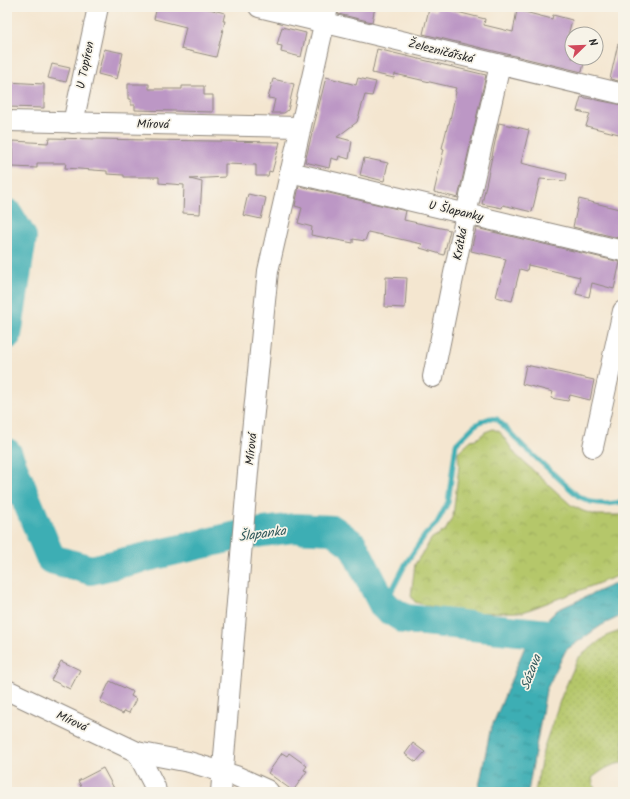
<svg xmlns="http://www.w3.org/2000/svg" width="630" height="799" font-family="Kalam,sans-serif">
<defs>
<pattern id="grass-dots" width="8" height="8" patternUnits="userSpaceOnUse"><rect width="8" height="8" fill="#b5c76a"/><path d="M2 2h.1M6 6h.1" fill="none" stroke="#9cab5c" stroke-width="1.8" stroke-linecap="round"/></pattern>
<pattern id="park-crowns" width="20" height="18" patternUnits="userSpaceOnUse"><rect width="20" height="18" fill="#b5c76a"/><path d="M2 6a3 3 0 1 1 6 0M12 15a3 3 0 1 1 6 0" fill="none" stroke="#9cab5c"/></pattern>
<pattern id="water-ripples" width="26" height="14" patternUnits="userSpaceOnUse"><rect width="26" height="14" fill="#3caeb4"/><path d="M2 4q2-2 4 0t4 0M15 11q2-2 4 0t4 0" fill="none" stroke="#338e93"/></pattern>
</defs>
<rect width="100%" height="100%" fill="#f7f3e8"/>
<filter id="ink" filterUnits="userSpaceOnUse"><feTurbulence type="fractalNoise" baseFrequency=".025" numOctaves="2"/><feDisplacementMap in="SourceGraphic" scale="8" xChannelSelector="R" yChannelSelector="G"/><feConvolveMatrix kernelMatrix="1 2 1 2 8 2 1 2 1" color-interpolation-filters="sRGB"/></filter>
<filter id="wash" filterUnits="userSpaceOnUse"><feTurbulence type="fractalNoise" baseFrequency=".012" numOctaves="4" result="noise"/><feDisplacementMap in="SourceGraphic" scale="16" xChannelSelector="R" yChannelSelector="G"/><feGaussianBlur stdDeviation="0.9" result="paint"/><feColorMatrix in="noise" values="0 0 0 0 0 0 0 0 0 0 0 0 0 0 0 0 0 1.4 0 .05"/><feComposite in="paint" operator="in"/></filter>
<g filter="url(#wash)">
<rect width="100%" height="100%" fill="#f4e6d0"/>
<path fill="url(#grass-dots)" stroke="#70794a" d="M623 630V763C610 764 601 771 592 778L594 787 599 792H535L544 747 562 695 578 658 606 636Z"/>
<path fill="url(#park-crowns)" stroke="#70794a" d="M493 429 500 432 516 455 571 505 583 511 596 515H623V574L523 612 452 613 415 602 411 596 415 564 432 538 445 531 453 516 459 466 458 452 471 440 477 439 485 432Z"/>
<path fill="url(#water-ripples)" stroke="#346c70" d="M623 580V615L602 625 566 650 546 690 528 792H478L490 731 528 639 557 610Z"/>
<g fill="none" stroke-linecap="round" stroke-linejoin="round">
<path stroke="#3caeb4" stroke-width="5" d="M384 606 406 563 425 535 437 523 448 502 456 444 474 426 482 421 490 418 497 419 524 447 578 496 591 502 606 504 623 502"/>
<g stroke="#3caeb4" stroke-width="30">
<path d="M7 214H8L22 237 7 335"/>
<path d="M7 453 51 559 91 570 241 535 294 528 333 530 353 545 384 606 405 619 547 634"/>
</g>
</g>
<g id="blocks">
<g fill="#bc97c5">
<path d="M157 7H201L225 13 223 21H225L216 57 181 49 186 27 154 19Z"/>
<path d="M339 7H375L372 22 338 14Z"/>
<path d="M437 7 485 19 484 25 513 32 517 10 552 19 553 15 572 20 566 43 572 45V58H585L582 72 423 34 429 9 436 11Z"/>
<path d="M282 27 306 33 301 57 281 52 282 46 277 45Z"/>
<path d="M618 44H623V82L610 79Z"/>
<path d="M104 49 123 53 117 79 98 74Z"/>
<path d="M377 49 486 75 458 198 434 192 444 149 442 148 448 124H449L456 92 455 91 456 88 395 74 394 78 372 73Z"/>
<path d="M52 64 70 68 66 82 48 78Z"/>
<path d="M326 77 356 85 358 78 376 82 372 96 365 95 357 122 337 137 352 141 349 159 339 156 338 160 331 158 329 168 305 162Z"/>
<path d="M273 79 294 84 288 110 284 113H272L275 99 268 98Z"/>
<path d="M7 82 44 84V108L7 107Z"/>
<path d="M128 84H149V89H182V86H204V95H213V112L135 110V105H131V99H128Z"/>
<path d="M581 97 623 105V135L586 126 590 114 577 111Z"/>
<path d="M499 123 529 130 521 163 567 174 566 181 540 179 532 212 503 205 502 208 482 204Z"/>
<path d="M49 138 148 140 280 142 272 172 269 171 268 176H256V165L225 164V177L190 179 202 182 200 214 183 213 184 185 159 183V177H124V175L107 174V171L65 168 66 163H37V168L12 167 13 141 48 143Z"/>
<path d="M364 158 388 163 384 181 360 175Z"/>
<path d="M299 186 406 211 404 220 450 230 444 255 420 248 422 244 368 232 365 241 353 239V243L311 235 312 227 298 223 302 208 295 206Z"/>
<path d="M248 194 266 198 261 219 243 215Z"/>
<path d="M579 199 623 210V239L573 227Z"/>
<path d="M476 228 620 262 614 289 592 283 589 297 576 294 580 277 528 265 527 271 520 269 512 301 496 297 506 259 471 251Z"/>
<path d="M386 277 407 278 405 308 385 307Z"/>
<path d="M526 365 594 380 590 400 570 395 568 401 551 398 553 392 522 384Z"/>
<path d="M61 661 80 670 70 689 51 680Z"/>
<path d="M110 681 133 692 131 696 136 699 129 713 124 711 123 714 100 702Z"/>
<path d="M413 743 425 752 416 762 405 754Z"/>
<path d="M282 753 287 756 289 753 307 766 304 770 307 771 293 791 268 773Z"/>
<path d="M103 768 116 792H84L78 781Z"/>
</g>
</g>
</g>
<g filter="url(#ink)">
<use href="#blocks" fill-opacity="0" stroke="#90887e" stroke-width="1"/>
<g fill="none" stroke-linecap="round" stroke-linejoin="round">
<defs>
<g id="minor">
<path d="M259 7 623 94"/>
<path d="M7 121 300 127"/>
<path d="M73 123 98 7"/>
<path d="M290 172 623 251"/>
<path d="M433 377 466 214 500 65"/>
<path d="M593 447 623 311"/>
<path d="M7 690 137 752 189 762 236 776 267 790 269 792"/>
<path d="M137 752 155 787 156 792"/>
<path d="M221 792 248 472 268 271 328 7"/>
</g>
</defs>
<use href="#minor" stroke="#90887e" stroke-width="22"/>
<use href="#minor" stroke="#fff" stroke-width="20"/>
</g>
</g>
<g text-anchor="middle" stroke-width="3.5" stroke-linejoin="round" paint-order="stroke">
<g font-size="12" fill="#2b2b2b" stroke="#f7f3e8">
<text transform="translate(441 51) rotate(14)" y="4">Železničářská</text>
<text transform="translate(85 65) rotate(-78)" y="4">U Topíren</text>
<text transform="translate(153 124) rotate(1)" y="4">Mírová</text>
<text transform="translate(456 211) rotate(13)" y="4">U Šlapanky</text>
<text transform="translate(460 244) rotate(-79)" y="4">Krátká</text>
<text transform="translate(251 449) rotate(-84)" y="4">Mírová</text>
<text transform="translate(72 721) rotate(25)" y="4">Mírová</text>
</g>
<g font-size="13" font-style="italic" fill="#31595b" stroke="#f7f3e8">
<text transform="translate(262 533) rotate(-8)" y="5">Šlapanka</text>
<text transform="translate(530 672) rotate(-69)" y="5">Sázava</text>
</g>
</g>
<rect width="630" height="799" fill="none" stroke="#f7f3e8" stroke-width="24"/>
<g transform="translate(584 46) rotate(67)"><circle r="19" fill="#f7f3e8" stroke="#a5a39c"/>
<path d="M0-3L7 15L0 10L-7 15Z" fill="#d1495b"/>
<text y="-6" font-size="11" font-weight="bold" text-anchor="middle" fill="#2b2b2b">N</text>
</g>
</svg>
